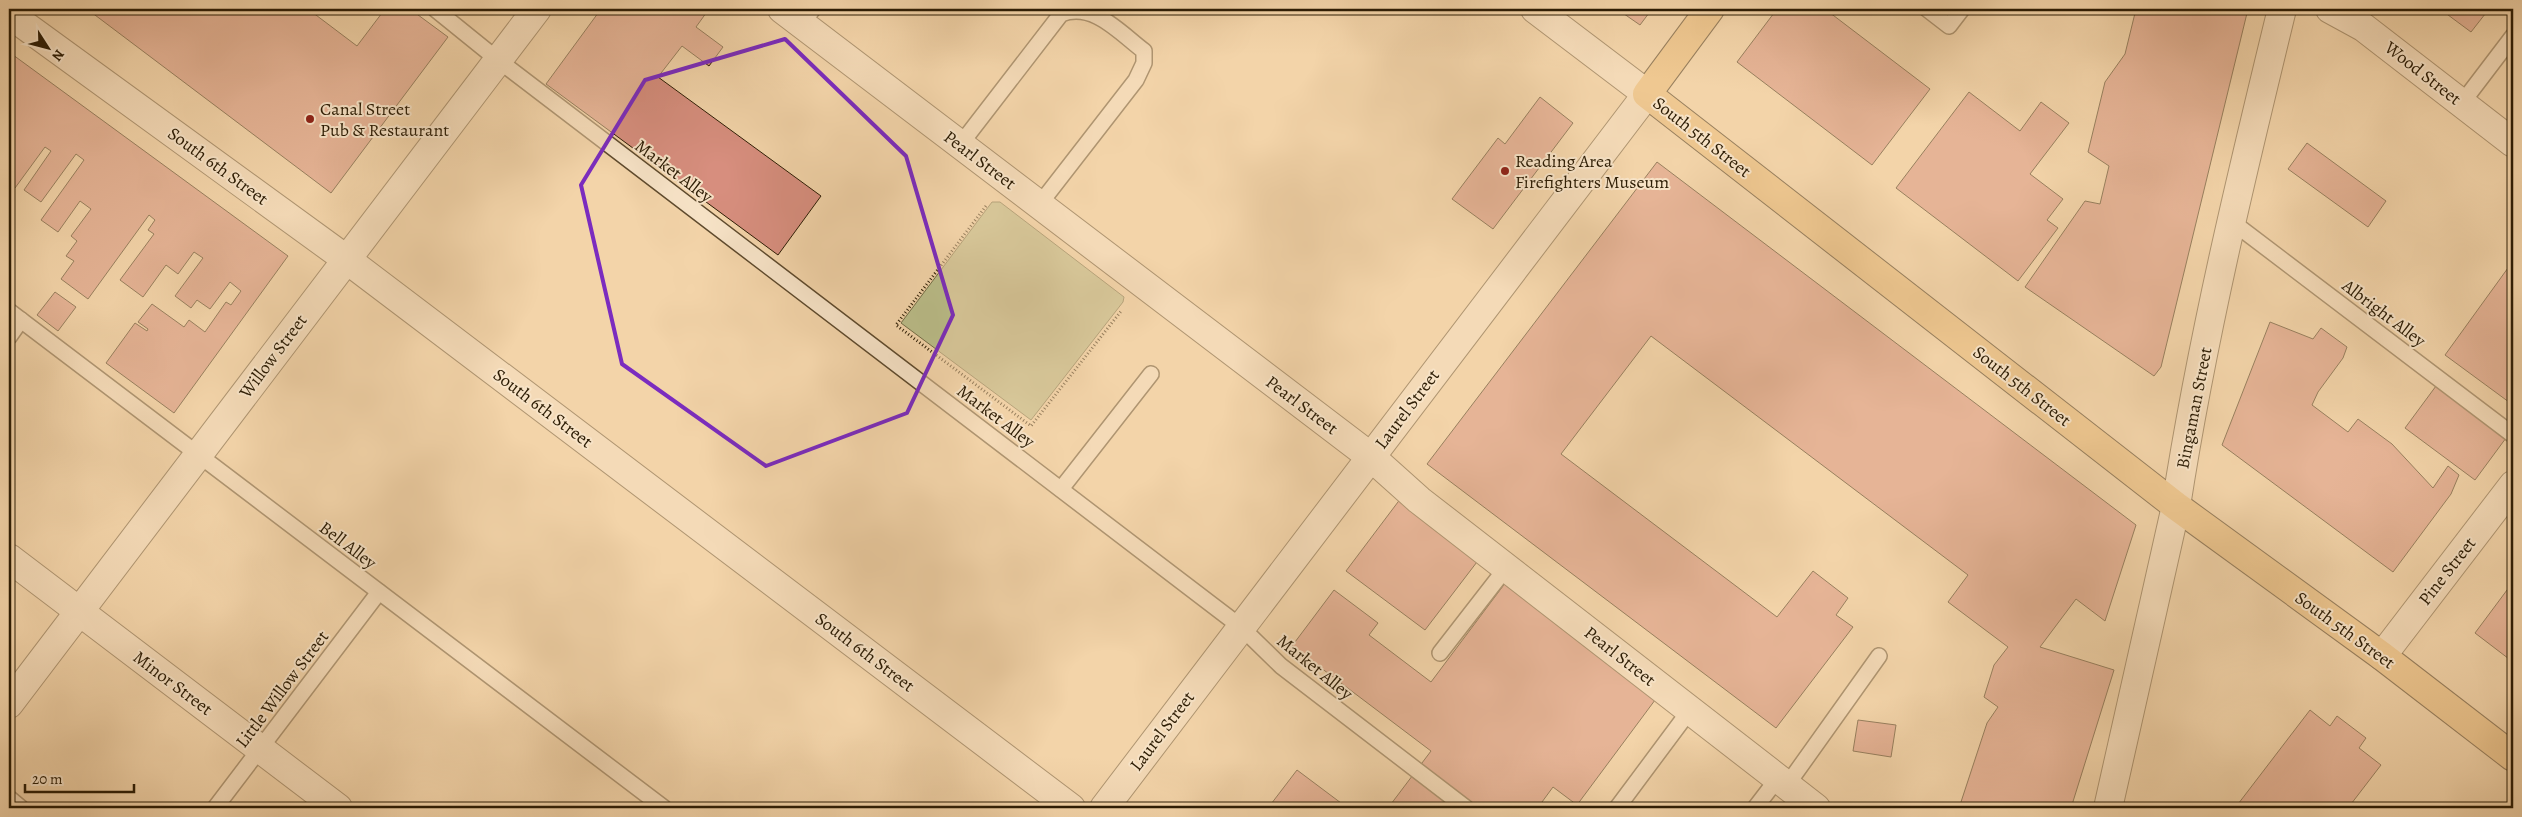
<svg xmlns="http://www.w3.org/2000/svg" width="2522" height="817" font-family="Alegreya,serif">
<rect width="100%" height="100%" fill="#f3d4a9"/>
<filter id="stains"><feTurbulence type="fractalNoise" baseFrequency=".004" numOctaves="4"/><feColorMatrix values="0 0 0 0 .2 0 0 0 0 .09 0 0 0 0 .02 0 0 0 .5 -.17"/></filter>
<radialGradient id="worn" r=".72"><stop offset=".6" stop-color="#630" stop-opacity="0"/><stop offset="1" stop-color="#630" stop-opacity=".3"/></radialGradient>
<path fill="#babd89" stroke="#736c46" d="M992 202H1000L1124 297 1123 302 1031 420 901 323Z"/>
<g fill="#d78e7e" stroke="#2c1c04">
<path d="M87 9H308L357 46 385 9H410L448 37 331 193Z"/>
<path d="M601 9H709L696 27 723 47 709 66 682 46 658 77 821 196 778 255 546 84Z"/>
<path d="M1617 9H1652L1640 25Z"/>
<path d="M1777 9H1825L1930 89 1872 165 1737 62Z"/>
<path d="M2136 9H2248L2161 367 2154 376 2025 287 2085 201 2100 204 2109 166 2088 152 2105 82 2125 54Z"/>
<path d="M2440 9H2489L2471 32Z"/>
<path d="M9 52 288 256 174 413 106 363 135 323 147 331 148 329 138 322 152 304 184 327 189 320 205 332 226 302 231 305 241 291 230 282 210 309 197 300 191 308 175 296 203 258 194 252 178 274 166 265 143 297 120 280 154 234 148 230 155 220 149 215 88 299 61 279 74 261 66 256 77 241 71 236 91 209 80 201 58 232 41 220 84 160 76 154 41 202 24 190 51 151 45 147 15 188 9 183Z"/>
<path d="M1969 92 2020 131 2041 102 2069 123 2030 174 2063 199 2047 220 2058 228 2018 281 1896 188Z"/>
<path d="M1540 97 1573 123 1493 229 1452 199 1498 138 1505 144Z"/>
<path d="M2307 143 2386 201 2368 227 2288 169Z"/>
<path d="M1657 162 2136 525 2105 621 2076 599 2040 647 2114 670 2071 808H1959L1987 723 1998 707 1984 697 1994 665 2008 647 1948 602 1968 575 1651 336 1561 454 1777 617 1813 571 1848 598 1836 615 1853 627 1776 728 1427 464Z"/>
<path d="M2513 261V405L2445 355Z"/>
<path d="M55 292 76 307 58 331 37 315Z"/>
<path d="M2270 322 2313 339 2321 328 2347 347 2343 358 2318 392 2312 405 2348 432 2358 419 2392 444 2433 488 2448 466 2459 475 2451 494 2393 572 2222 445Z"/>
<path d="M2436 386 2506 438 2475 480 2405 428Z"/>
<path d="M1401 498 1480 558 1425 630 1346 571Z"/>
<path d="M1509 578 1661 692 1577 805 1553 787 1542 802 1551 808H1388L1431 751 1292 646 1334 590 1378 623 1369 635 1431 682Z"/>
<path d="M2513 582V662L2475 633Z"/>
<path d="M2310 710 2330 726 2337 716 2366 738 2359 748 2381 765 2348 808H2235Z"/>
<path d="M1858 720 1896 725 1891 757 1853 751Z"/>
<path d="M1297 770 1341 803 1337 808H1268Z"/>
</g>
<g fill="none" stroke-linecap="round" stroke-linejoin="round">
<defs>
<g id="service">
<path d="M435 9 498 60 1241 627 1281 666 1466 808"/>
<path d="M1927 9 1949 26 1962 9"/>
<path d="M801 24 813 9"/>
<path d="M2462 103 2513 36"/>
<path d="M960 145 1061 14C1093 1 1120 33 1144 51V63L1136 80 1039 205"/>
<path d="M2231 221 2513 435"/>
<path d="M9 311 664 808"/>
<path d="M9 337 21 320"/>
<path d="M1061 489 1151 374"/>
<path d="M1440 653 1506 568"/>
<path d="M1787 785 1879 656"/>
<path d="M9 798 21 808"/>
<path d="M215 808 379 592"/>
<path d="M1617 808 1690 710"/>
<path d="M1755 808 1778 778"/>
</g>
<g id="minor">
<path d="M782 9 1371 457 1419 500 1816 808"/>
<path d="M2330 9 2363 27 2513 143"/>
<path d="M9 14 346 259 1071 808"/>
<path d="M2176 506C2202 338 2242 173 2282 9"/>
<path d="M9 558 338 808"/>
<path d="M2382 656 2513 485"/>
<path d="M9 704 537 9"/>
</g>
<g id="tertiary">
<path d="M1104 808 1647 94 1535 9"/>
<path d="M2108 808 2176 506"/>
</g>
<path id="primary" d="M1710 9 1647 94 2176 506 2382 656 2513 757"/>
</defs>
<use href="#service" stroke="#5e4a2d" stroke-width="18"/>
<use href="#minor" stroke="#5e4a2d" stroke-width="30"/>
<use href="#tertiary" stroke="#5e4a2d" stroke-width="30"/>
<use href="#primary" stroke="#2c1c04" stroke-width="30"/>
<path stroke="#2c1c04" stroke-width="3" stroke-dasharray="1 2.5" stroke-linecap="butt" d="M986 206 896 325 1031 426 1122 310"/>
<use href="#service" stroke="#f7e3c7" stroke-width="15"/>
<use href="#minor" stroke="#f7e3c7" stroke-width="28"/>
<use href="#tertiary" stroke="#f7e3c7" stroke-width="28"/>
<use href="#primary" stroke="#eaba74" stroke-width="28"/>
</g>
<path d="M0 0H2522V817H0ZM785 39 906 156 953 315 907 413 766 466 622 364 581 185 645 80Z" fill="#f3d4a9" fill-opacity=".55" fill-rule="evenodd"/>
<path fill="none" stroke="#7b2cbf" stroke-width="4" stroke-linejoin="round" d="M785 39 906 156 953 315 907 413 766 466 622 364 581 185 645 80Z"/>
<g fill="#8f2418" stroke="#f7e3c7" stroke-width="2">
<circle cx="310" cy="119" r="5"/>
<circle cx="1505" cy="171" r="5"/>
</g>
<g text-anchor="middle" stroke-width="4" stroke-linejoin="round" paint-order="stroke">
<g font-size="18" fill="#2c1c04" stroke="#f7e3c7">
<text transform="translate(2423 73) rotate(38)" y="6">Wood Street</text>
<text transform="translate(1702 137) rotate(38)" y="6">South 5th Street</text>
<text transform="translate(980 160) rotate(37)" y="6">Pearl Street</text>
<text transform="translate(218 166) rotate(36)" y="6">South 6th Street</text>
<text transform="translate(674 171) rotate(37)" y="6">Market Alley</text>
<text transform="translate(2384 313) rotate(37)" y="6">Albright Alley</text>
<text transform="translate(273 356) rotate(-53)" y="6">Willow Street</text>
<text transform="translate(2022 386) rotate(38)" y="6">South 5th Street</text>
<text transform="translate(1302 405) rotate(37)" y="6">Pearl Street</text>
<text transform="translate(543 408) rotate(37)" y="6">South 6th Street</text>
<text transform="translate(2194 408) rotate(-79)" y="6">Bingaman Street</text>
<text transform="translate(1407 409) rotate(-53)" y="6">Laurel Street</text>
<text transform="translate(996 416) rotate(37)" y="6">Market Alley</text>
<text transform="translate(348 545) rotate(37)" y="6">Bell Alley</text>
<text transform="translate(2447 571) rotate(-52)" y="6">Pine Street</text>
<text transform="translate(2345 630) rotate(36)" y="6">South 5th Street</text>
<text transform="translate(865 652) rotate(37)" y="6">South 6th Street</text>
<text transform="translate(1620 656) rotate(38)" y="6">Pearl Street</text>
<text transform="translate(1315 667) rotate(39)" y="6">Market Alley</text>
<text transform="translate(173 683) rotate(37)" y="6">Minor Street</text>
<text transform="translate(282 689) rotate(-53)" y="6">Little Willow Street</text>
<text transform="translate(1162 731) rotate(-53)" y="6">Laurel Street</text>
</g>
<g font-size="18" fill="#2c1c04" stroke="#f7e3c7" text-anchor="start">
<text x="320" y="115">Canal Street<tspan x="320" dy="21">Pub &amp; Restaurant</tspan></text>
<text x="1515" y="167">Reading Area<tspan x="1515" dy="21">Firefighters Museum</tspan></text>
</g>
</g>
<rect width="2522" height="817" fill="none" stroke="#f3d4a9" stroke-width="30"/>
<rect x="10" y="10" width="2502" height="797" fill="none" stroke="#2c1c04" stroke-width="2.5"/>
<rect x="15" y="15" width="2492" height="787" fill="none" stroke="#2c1c04"/>
<g transform="translate(48 48) rotate(126)" stroke="#f7e3c7" stroke-width="4" paint-order="stroke">
<path d="M0-4L9 19L0 12L-9 19Z" fill="#2c1c04"/>
<text y="-8" font-size="14" font-weight="bold" text-anchor="middle" fill="#2c1c04">N</text>
</g>
<path d="M25 784v8h109v-8" fill="none" stroke="#2c1c04" stroke-width="2.5"/>
<text x="32" y="784" font-size="15" fill="#2c1c04" stroke="#f7e3c7" stroke-width="4" paint-order="stroke">20 m</text>
<rect width="100%" height="100%" filter="url(#stains)"/>
<rect width="100%" height="100%" fill="url(#worn)"/>
</svg>
